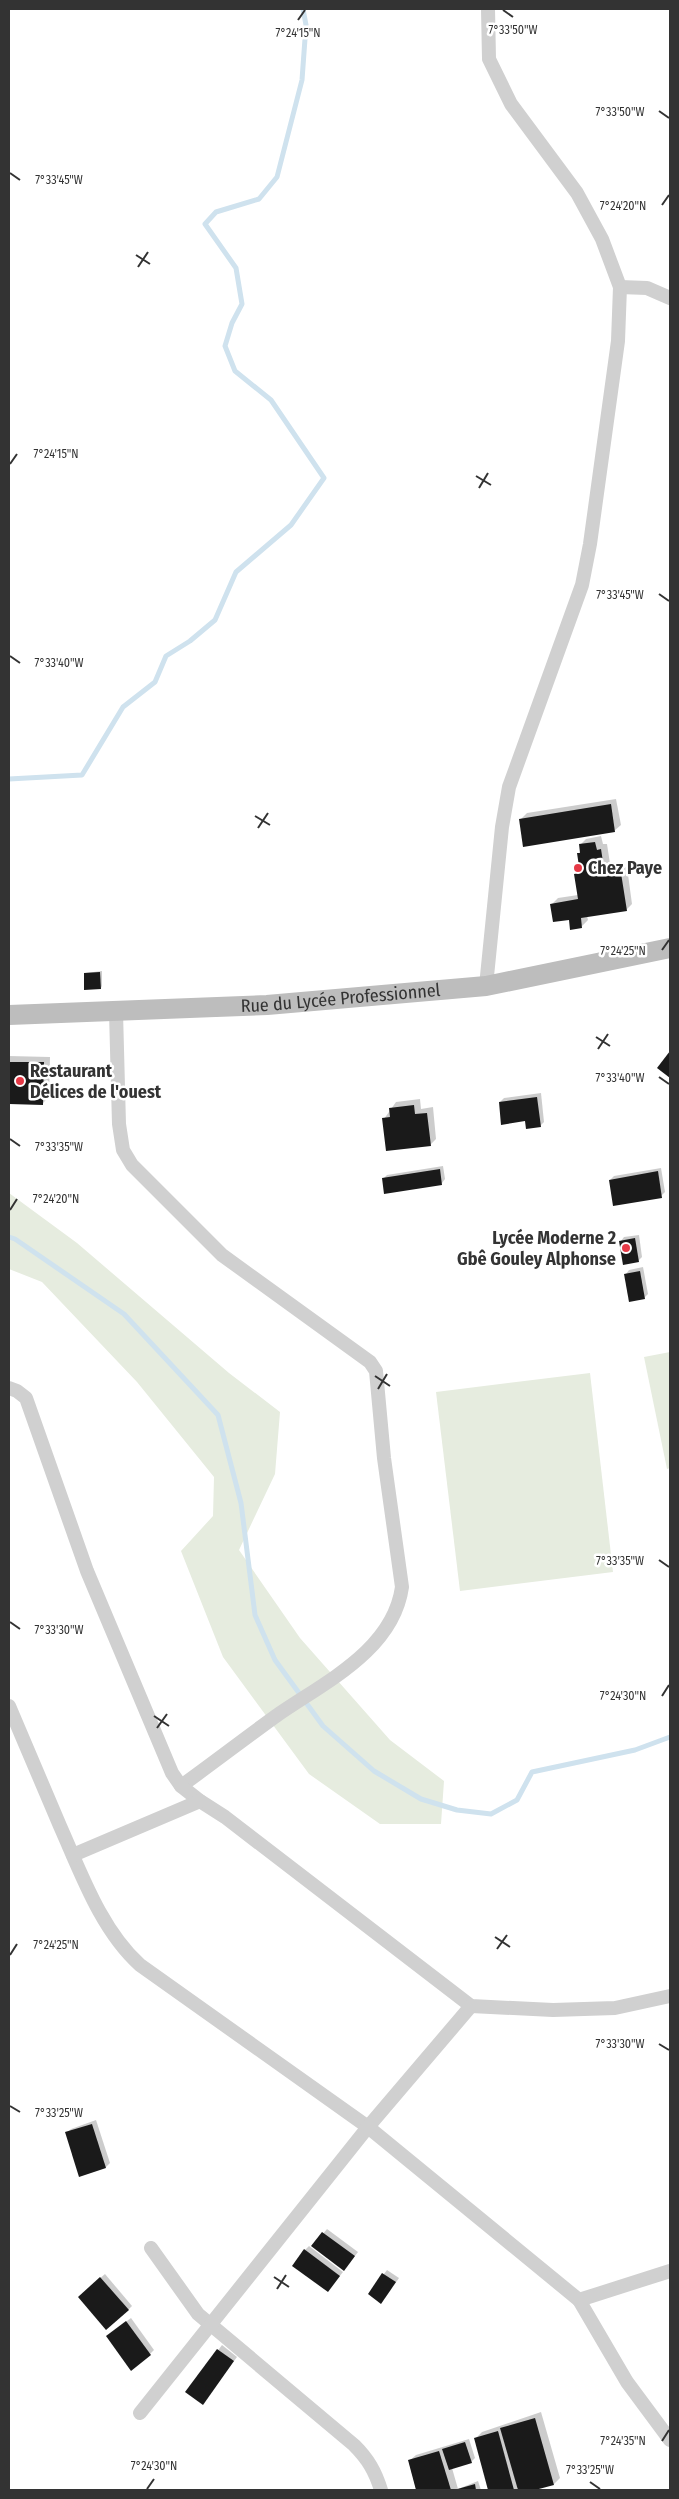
<svg xmlns="http://www.w3.org/2000/svg" width="679" height="2499" font-family="'Fira Sans Condensed',sans-serif">
<rect width="100%" height="100%" fill="#fff"/>
<g fill="#e6ecdf">
<path d="M9 1193 77 1243 229 1373 280 1412 275 1474 239 1550 300 1638 390 1740 444 1781 441 1824H380L309 1774 223 1657 181 1551 213 1516 214 1477 137 1382 42 1282 9 1269Z"/>
<path d="M670 1352V1468L667 1469 644 1357Z"/>
<path d="M590 1373 613 1572 460 1591 436 1392Z"/>
</g>
<g fill="#0003">
<path d="M616 799 621 825 614 831 521 819 527 813Z"/>
<path d="M601 836 603 844H607L611 870 627 867 632 904 626 910 587 916 588 920 582 926 552 904 558 898 578 895 575 874 580 869 578 854 581 851 580 845 586 839Z"/>
<path d="M102 971V986L101 988 85 973Z"/>
<path d="M9 1056 50 1057 49 1097 43 1103H9Z"/>
<path d="M541 1093 544 1122 540 1126 500 1102 504 1098Z"/>
<path d="M420 1099 421 1109 433 1107 436 1139 430 1145 384 1119 396 1102Z"/>
<path d="M443 1166 445 1179 442 1183 383 1179 387 1175Z"/>
<path d="M661 1168 665 1192 661 1196 610 1180 614 1176Z"/>
<path d="M639 1235 642 1257 638 1261 621 1241 624 1237Z"/>
<path d="M643 1267 648 1294 644 1298 626 1274 629 1270Z"/>
<path d="M96 2120 110 2163 106 2167 80 2175 67 2133 71 2129Z"/>
<path d="M327 2229 358 2252 348 2265 313 2246Z"/>
<path d="M309 2246 343 2272 331 2287 305 2250Z"/>
<path d="M387 2270 399 2278 385 2298 369 2294Z"/>
<path d="M105 2274 132 2306 128 2310 83 2293Z"/>
<path d="M131 2318 154 2350 150 2354 111 2333Z"/>
<path d="M222 2345 237 2357 203 2403 187 2392Z"/>
<path d="M541 2412 560 2478 554 2484 530 2490H519L518 2488 516 2490H490L476 2438 482 2432Z"/>
<path d="M469 2439 475 2458 471 2462 452 2468 458 2489 478 2481 481 2490H418L409 2461 416 2455Z"/>
</g>
<g fill="none" stroke-linecap="round" stroke-linejoin="round">
<g stroke="#cfe2ee" stroke-width="5">
<path d="M9 779 82 775 123 707 155 682 166 656 190 641 215 620 236 572 291 525 324 478 271 400 235 371 225 346 232 323 242 304 236 268 205 224 216 212 259 199 277 177 302 80 306 25 303 9"/>
<path d="M9 1237 15 1239 124 1314 218 1415 241 1503 255 1615 275 1660 323 1726 374 1771 421 1799 457 1810 491 1814 517 1800 532 1772 635 1750 670 1737"/>
</g>
</g>
<g fill="#1a1a1a">
<path d="M611 804 615 832 523 847 519 819Z"/>
<path d="M595 842 597 850 601 849 605 875 621 873 627 911 581 918 582 928 570 930 569 920 553 922 550 904 578 899 574 874 580 873 577 853H580L579 844Z"/>
<path d="M100 972 101 989 84 990V973Z"/>
<path d="M670 1051V1078L657 1068Z"/>
<path d="M9 1062H44L43 1105 9 1104Z"/>
<path d="M537 1097 541 1127 526 1129 525 1121 501 1125 499 1102Z"/>
<path d="M414 1105 415 1114 427 1113 431 1146 386 1151 382 1118 390 1117 389 1108Z"/>
<path d="M440 1169 442 1185 384 1194 382 1178Z"/>
<path d="M658 1171 662 1198 613 1206 609 1180Z"/>
<path d="M635 1238 639 1262 623 1265 619 1241Z"/>
<path d="M640 1271 645 1299 629 1302 624 1274Z"/>
<path d="M92 2124 106 2168 79 2177 65 2132Z"/>
<path d="M322 2232 355 2256 344 2271 311 2246Z"/>
<path d="M304 2249 340 2276 328 2292 292 2266Z"/>
<path d="M382 2273 396 2282 381 2304 368 2294Z"/>
<path d="M100 2277 129 2310 106 2330 78 2297Z"/>
<path d="M126 2321 151 2355 131 2371 106 2336Z"/>
<path d="M217 2349 234 2361 203 2405 185 2392Z"/>
<path d="M535 2418 554 2485 535 2490H518L500 2428Z"/>
<path d="M498 2431 514 2490H488L474 2438Z"/>
<path d="M465 2442 472 2463 449 2470 442 2449Z"/>
<path d="M439 2451 451 2490H416L408 2460Z"/>
<path d="M475 2484 476 2490H454Z"/>
</g>
<g fill="none" stroke-linecap="round" stroke-linejoin="round">
<g stroke="#d0d0d0" stroke-width="14">
<path d="M620 287 647 288 670 298"/>
<path d="M486 986 502 827 509 787 582 585 590 544 618 341 620 287 602 239 577 193 511 104 489 59 488 9"/>
<path d="M116 1012 119 1124 123 1150 132 1165 222 1255 370 1362 376 1371 384 1458 402 1587C393 1651 323 1683 276 1716 244 1739 213 1763 181 1786"/>
<path d="M9 1388 17 1391 26 1398 87 1571 172 1773 181 1786 200 1801 225 1817 471 2006 553 2010 615 2008 670 1996"/>
<path d="M9 1706C26 1746 43 1786 60 1826 81 1873 101 1930 140 1965L368 2127 579 2300 627 2382 670 2440"/>
<path d="M73 1855 200 1801"/>
<path d="M151 2248 198 2314 354 2445C368 2459 375 2471 381 2490"/>
<path d="M579 2300 670 2271"/>
<path d="M140 2413 368 2127 471 2006"/>
</g>
<path stroke="#bdbdbd" stroke-width="20" id="s1" d="M9 1015 267 1005 486 986 670 948"/>
</g>
<path fill="none" stroke="#333" stroke-width="2" d="M503 10 513 17M298 20 305 10M659 111 669 118M10 173 20 180M662 205 669 195M136 255 150 264M138 267 148 252M10 464 17 454M476 476 491 485M479 488 488 473M659 594 669 601M10 656 20 663M255 816 270 825M258 828 268 813M662 950 669 940M596 1037 610 1046M598 1049 608 1034M659 1077 669 1084M10 1139 20 1146M10 1210 17 1199M375 1376 390 1386M378 1389 387 1374M659 1560 669 1567M10 1622 20 1629M662 1696 669 1685M154 1716 169 1726M157 1728 167 1714M495 1937 510 1947M497 1949 507 1935M10 1955 17 1944M659 2044 669 2050M10 2106 20 2112M274 2277 289 2287M277 2289 286 2275M662 2441 669 2430M590 2482 600 2489M147 2489 154 2479"/>
<g fill="#e63946" stroke="#fff" stroke-width="2">
<circle cx="578" cy="868" r="5"/>
<circle cx="20" cy="1081" r="5"/>
<circle cx="626" cy="1248" r="5"/>
</g>
<g text-anchor="middle" stroke-width="5" stroke-linejoin="round" paint-order="stroke">
<g font-size="18" font-weight="bold" fill="#333" stroke="#fff" text-anchor="start">
<text x="588" y="874">Chez Paye</text>
<text x="30" y="1077">Restaurant<tspan x="30" dy="21">Délices de l'ouest</tspan></text>
<text x="616" y="1244" text-anchor="end">Lycée Moderne 2<tspan x="616" dy="21">Gbê Gouley Alphonse</tspan></text>
</g>
<g font-size="18" fill="#333" stroke="#fff">
<text dy="6" stroke="none"><textPath href="#s1" startOffset="332">Rue du Lycée Professionnel</textPath></text>
</g>
</g>
<g font-size="12" text-anchor="middle" fill="#333" stroke="#fff" stroke-width="5" stroke-linejoin="round" paint-order="stroke">
<text x="513" y="34">7°33'50"W</text>
<text x="298" y="37">7°24'15"N</text>
<text x="620" y="116">7°33'50"W</text>
<text x="59" y="184">7°33'45"W</text>
<text x="623" y="210">7°24'20"N</text>
<text x="56" y="458">7°24'15"N</text>
<text x="620" y="599">7°33'45"W</text>
<text x="59" y="667">7°33'40"W</text>
<text x="623" y="955">7°24'25"N</text>
<text x="620" y="1082">7°33'40"W</text>
<text x="59" y="1151">7°33'35"W</text>
<text x="56" y="1203">7°24'20"N</text>
<text x="620" y="1565">7°33'35"W</text>
<text x="59" y="1634">7°33'30"W</text>
<text x="623" y="1700">7°24'30"N</text>
<text x="56" y="1949">7°24'25"N</text>
<text x="620" y="2048">7°33'30"W</text>
<text x="59" y="2117">7°33'25"W</text>
<text x="623" y="2445">7°24'35"N</text>
<text x="154" y="2470">7°24'30"N</text>
<text x="590" y="2474">7°33'25"W</text>
</g>
<rect width="679" height="2499" fill="none" stroke="#333333" stroke-width="20"/>
</svg>
